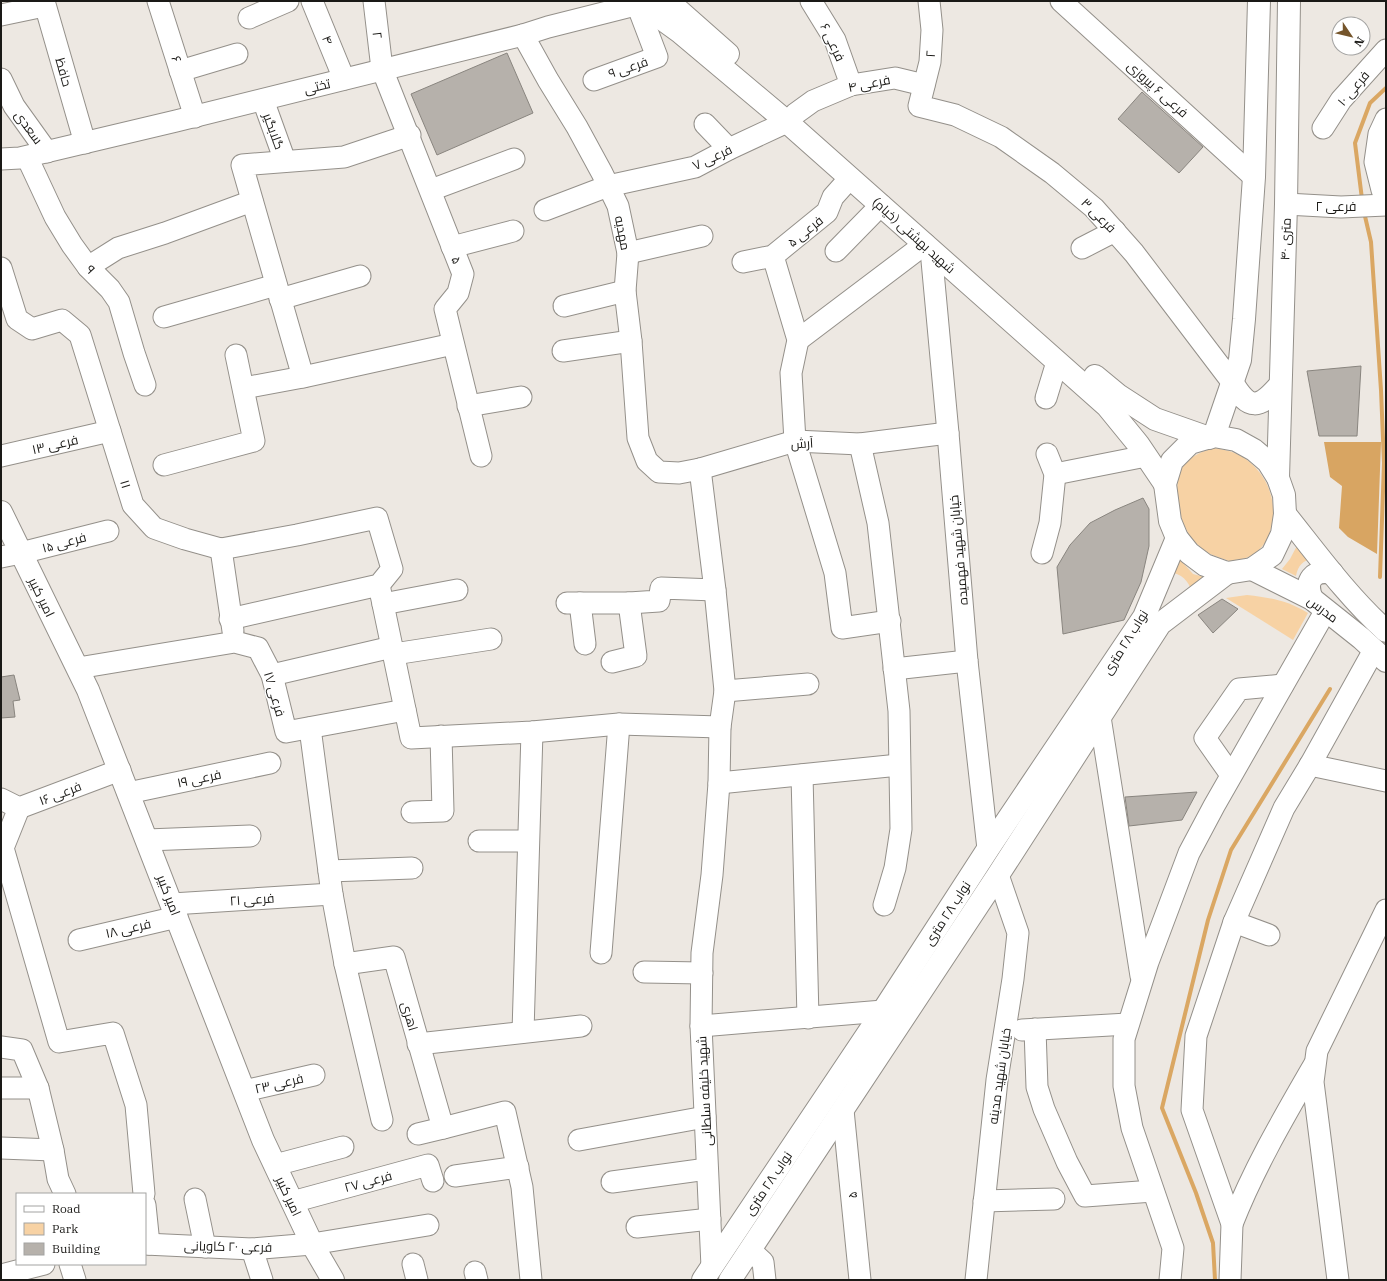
<svg xmlns="http://www.w3.org/2000/svg" width="1387" height="1281" font-family="'IBM Plex Serif',Cairo,serif">
<rect width="100%" height="100%" fill="#ede8e2"/>
<g fill="#f7d2a4">
<path d="M1214 448C1220 449 1227 450 1232 452 1267 465 1283 506 1267 539 1262 549 1252 557 1242 559 1238 559 1233 561 1229 561 1226 560 1221 558 1218 557 1191 548 1179 522 1177 495 1177 486 1178 473 1183 466 1192 455 1201 452 1214 448Z"/>
<path d="M1300 540 1313 558C1303 561 1298 565 1296 576L1282 569 1290 559Z"/>
<path d="M1177 556 1193 574 1208 578 1192 592C1188 580 1182 574 1169 572Z"/>
<path d="M1247 595C1272 598 1286 600 1308 613L1293 640 1226 598Z"/>
</g>
<path fill="#d8a562" d="M1324 442H1381L1377 554 1348 537 1339 528 1342 486 1330 477Z"/>
<g fill="none" stroke-linecap="round" stroke-linejoin="round">
<g stroke="#daa763" stroke-width="4">
<path d="M1362 199 1355 143 1370 103 1386 88"/>
<path d="M1364 212 1371 242 1381 390 1384 463 1380 577"/>
<path d="M1215 1280 1213 1243 1196 1193 1162 1108 1208 920 1231 850 1330 689"/>
</g>
</g>
<g fill="#b6b1ab" stroke="#89857f">
<path d="M507 53 533 113 437 155 411 94Z"/>
<path d="M1142 92 1203 147 1179 173 1118 119Z"/>
<path d="M1361 366 1357 436H1319L1307 371Z"/>
<path d="M1143 498 1149 509V546L1141 582 1124 620 1063 634 1057 567 1070 545 1090 523 1115 510Z"/>
<path d="M1222 599 1238 609 1213 633 1198 615Z"/>
<path d="M14 675 20 700 13 701 15 717 1 718V677Z"/>
<path d="M1197 792 1182 820 1129 826 1125 797Z"/>
</g>
<g fill="none" stroke-linecap="round" stroke-linejoin="round">
<defs>
<g id="minor">
<path d="M44 1 85 143"/>
<path d="M158 1 195 117"/>
<path d="M312 1 344 79"/>
<path d="M374 1 382 69 463 274 458 293 445 309 481 456"/>
<path d="M811 1 835 40 851 85"/>
<path d="M929 1 932 30 930 62 919 106 955 115 1001 137 1052 173 1094 208 1134 253 1232 382"/>
<path d="M1061 1 1254 177"/>
<path d="M1 15 44 6"/>
<path d="M249 18 288 1"/>
<path d="M523 35 548 80 577 127 602 173 618 206 628 253 625 291 631 341 638 438 647 461 659 472 679 473 700 469 795 441 860 444 948 433"/>
<path d="M180 71 237 54"/>
<path d="M1 79 14 106 47 152"/>
<path d="M594 80 657 57 638 7"/>
<path d="M263 100 285 161"/>
<path d="M795 114 813 101 851 85 895 78 924 85"/>
<path d="M1386 119 1379 134 1375 162 1382 190 1386 195"/>
<path d="M705 124 729 149"/>
<path d="M1323 128 1341 100 1386 50"/>
<path d="M27 157 55 217 72 245 88 267 110 289 119 302 134 353 145 385"/>
<path d="M1 159 20 158 176 121 523 35 548 27 631 6"/>
<path d="M431 190 514 159"/>
<path d="M1286 204 1341 207 1386 205"/>
<path d="M545 210 608 186 695 167 729 149 787 122"/>
<path d="M452 247 513 231"/>
<path d="M1082 248 1115 231"/>
<path d="M931 250 948 433 967 661 988 849"/>
<path d="M836 251 881 205"/>
<path d="M628 253 702 236"/>
<path d="M773 256 798 340 791 373 795 441 835 573 842 628 890 621"/>
<path d="M743 262 773 256 827 212 833 197 850 178"/>
<path d="M88 267 118 248 165 233 252 201"/>
<path d="M1 268 17 319 32 329 62 320 80 335 133 505 154 528 185 539 221 549 297 535 377 518 392 569 379 585 230 619"/>
<path d="M280 299 360 276"/>
<path d="M564 306 625 291"/>
<path d="M164 317 276 285"/>
<path d="M798 340 925 244"/>
<path d="M563 351 631 341"/>
<path d="M303 377 242 165 344 157 410 135"/>
<path d="M244 388 303 377 453 344"/>
<path d="M1046 398 1057 362"/>
<path d="M468 406 521 397"/>
<path d="M860 444 878 523 899 711 901 829 895 868 884 905"/>
<path d="M1 456 110 431"/>
<path d="M164 465 254 441 236 355"/>
<path d="M700 469 715 590 725 691 720 727 719 783 712 875 702 953 701 1026 712 1267"/>
<path d="M1055 474 1146 456"/>
<path d="M221 549 233 631"/>
<path d="M1042 553 1050 523 1055 474 1047 454"/>
<path d="M1 557 21 553 108 531"/>
<path d="M379 585 411 738 532 732 619 724 720 727"/>
<path d="M567 603H629L659 601 661 588 715 590"/>
<path d="M580 603 585 644"/>
<path d="M383 604 457 590"/>
<path d="M394 654 491 639"/>
<path d="M612 662 636 656 629 603"/>
<path d="M78 668 235 642 258 648 272 675 286 732 405 710"/>
<path d="M894 669 967 661"/>
<path d="M272 675 392 647"/>
<path d="M725 691 808 684"/>
<path d="M1100 717 1141 976"/>
<path d="M310 728 332 894 345 964 394 957 443 1128 505 1112 522 1187 531 1280"/>
<path d="M1310 765 1386 781"/>
<path d="M802 775 808 1018"/>
<path d="M1231 775 1205 738 1239 689 1283 685"/>
<path d="M719 783 899 765"/>
<path d="M128 793 270 763"/>
<path d="M1 799 19 808 120 770"/>
<path d="M19 808 3 848 59 1042 113 1033 136 1105 144 1194"/>
<path d="M412 812 443 811 441 736"/>
<path d="M147 840 250 836"/>
<path d="M479 841H528"/>
<path d="M329 871 412 868"/>
<path d="M172 904 332 894"/>
<path d="M1234 922 1269 935"/>
<path d="M79 940 177 917"/>
<path d="M601 953 619 724"/>
<path d="M345 964 382 1120"/>
<path d="M644 972 702 973"/>
<path d="M701 1026 883 1011"/>
<path d="M1035 1029 1037 1087 1044 1109 1067 1162 1085 1196 1153 1191"/>
<path d="M1022 1030 1128 1024"/>
<path d="M523 1032 532 732"/>
<path d="M418 1044 581 1026"/>
<path d="M1 1047 22 1050 38 1088 53 1150 58 1179 65 1194"/>
<path d="M1 1088H38"/>
<path d="M244 1091 314 1075"/>
<path d="M843 1110 860 1280"/>
<path d="M418 1134 443 1128"/>
<path d="M579 1140 705 1117"/>
<path d="M1 1148 53 1150"/>
<path d="M275 1165 343 1147"/>
<path d="M455 1176 518 1167"/>
<path d="M612 1182 707 1169"/>
<path d="M195 1199 205 1247"/>
<path d="M984 1201 1054 1199"/>
<path d="M292 1202 428 1165 433 1181"/>
<path d="M145 1205 149 1244"/>
<path d="M1232 1224C1254 1168 1284 1117 1314 1065"/>
<path d="M637 1227 710 1219"/>
<path d="M145 1244 252 1249 312 1244 428 1225"/>
<path d="M252 1249 262 1280"/>
<path d="M750 1250 763 1262 765 1280"/>
<path d="M70 1264 75 1280"/>
<path d="M413 1264 417 1280"/>
<path d="M475 1272 477 1280"/>
<path d="M1 1275 44 1264"/>
<path d="M976 1280 997 1080 1013 979 1018 933 998 875"/>
<path d="M1170 1280 1173 1248 1132 1128 1124 1086V1039L1148 962 1189 853 1214 806 1326 610"/>
<path d="M1230 1280 1232 1224 1192 1110 1196 1036 1234 922 1284 808 1310 765 1374 650"/>
<path d="M1338 1280 1313 1082 1317 1051 1386 910"/>
</g>
<g id="major">
<path d="M624 1C634 9 641 9 650 1"/>
<path d="M668 1 728 54"/>
<path d="M644 6 680 32 787 122 1107 406 1138 444 1165 484"/>
<path d="M1095 376 1118 395 1155 419 1209 438"/>
<path d="M1232 382C1249 411 1259 409 1280 385"/>
<path d="M1214 436 1240 360 1244 319 1254 177 1259 1"/>
<path d="M1214 436 1236 440 1254 450 1268 462 1278 478 1284 495 1285 514 1282 534 1272 555 1252 569 1227 573 1205 565 1189 553 1177 538 1170 521 1165 484 1172 461 1190 443Z"/>
<path d="M1278 478 1286 204 1289 1"/>
<path d="M1 512 88 690 263 1140 312 1244 333 1280"/>
<path d="M1285 514C1317 554 1348 597 1386 631"/>
<path d="M1252 569 1312 599 1361 638 1386 661"/>
<path d="M1312 599C1304 581 1313 569 1332 573"/>
<path d="M703 1280 883 1011 988 849 1144 617 1177 538"/>
<path d="M730 1280 998 875 1160 624 1227 573"/>
</g>
</defs>
<use href="#minor" stroke="#94908a" stroke-width="23"/>
<use href="#major" stroke="#94908a" stroke-width="24"/>
<use href="#minor" stroke="#fff" stroke-width="21"/>
<use href="#major" stroke="#fff" stroke-width="22"/>
</g>
<g text-anchor="middle" stroke-width="3" stroke-linejoin="round" paint-order="stroke">
<g font-size="13" fill="#1a1916" stroke="#fff">
<text transform="translate(378 35) rotate(83)" y="5">۲</text>
<text transform="translate(328 40) rotate(68)" y="5">۴</text>
<text transform="translate(833 42) rotate(65)" y="5">فرعی ۶</text>
<text transform="translate(930 54) rotate(-86)" y="5">۲</text>
<text transform="translate(177 59) rotate(73)" y="5">۶</text>
<text transform="translate(628 67) rotate(-19)" y="5">فرعی ۹</text>
<text transform="translate(64 72) rotate(74)" y="5">حافظ</text>
<text transform="translate(869 83) rotate(-11)" y="5">فرعی ۴</text>
<text transform="translate(317 86) rotate(-14)" y="5">تختی</text>
<text transform="translate(1353 88) rotate(-50)" y="5">فرعی ۱۰</text>
<text transform="translate(1158 89) rotate(42)" y="5">فرعی ۶ پیروزی</text>
<text transform="translate(29 127) rotate(54)" y="5">سعدی</text>
<text transform="translate(274 131) rotate(70)" y="5">گلابگیر</text>
<text transform="translate(712 157) rotate(-25)" y="5">فرعی ۷</text>
<text x="1336" y="211">فرعی ۲</text>
<text transform="translate(1099 215) rotate(45)" y="5">فرعی ۳</text>
<text transform="translate(805 231) rotate(-39)" y="5">فرعی ۵</text>
<text transform="translate(623 233) rotate(79)" y="5">مهدیه</text>
<text transform="translate(914 235) rotate(42)" y="5">شهید بهشتی (خیام)</text>
<text transform="translate(1285 239) rotate(-88)" y="5">۴۰ متری</text>
<text transform="translate(457 260) rotate(69)" y="5">۵</text>
<text transform="translate(91 269) rotate(47)" y="5">۹</text>
<text transform="translate(802 443) rotate(-3)" y="5">آرش</text>
<text transform="translate(55 444) rotate(-13)" y="5">فرعی ۱۳</text>
<text transform="translate(126 484) rotate(73)" y="5">۱۱</text>
<text transform="translate(64 542) rotate(-15)" y="5">فرعی ۱۵</text>
<text transform="translate(958 550) rotate(-95)" y="5">خیابان شهید فهمیده</text>
<text transform="translate(42 597) rotate(64)" y="5">امیر کبیر</text>
<text transform="translate(1323 609) rotate(37)" y="5">مدرس</text>
<text transform="translate(1125 642) rotate(-58)" y="5">نواب ۲۸ متری</text>
<text transform="translate(275 694) rotate(74)" y="5">فرعی ۱۷</text>
<text transform="translate(199 778) rotate(-12)" y="5">فرعی ۱۹</text>
<text transform="translate(60 793) rotate(-21)" y="5">فرعی ۱۶</text>
<text transform="translate(169 895) rotate(69)" y="5">امیر کبیر</text>
<text transform="translate(252 899) rotate(-4)" y="5">فرعی ۲۱</text>
<text transform="translate(947 913) rotate(-57)" y="5">نواب ۲۸ متری</text>
<text transform="translate(128 928) rotate(-13)" y="5">فرعی ۱۸</text>
<text transform="translate(410 1016) rotate(74)" y="5">اهری</text>
<text transform="translate(999 1076) rotate(-82)" y="5">خیابان شهید مدینه</text>
<text transform="translate(279 1083) rotate(-13)" y="5">فرعی ۲۳</text>
<text transform="translate(704 1091) rotate(-93)" y="5">شهید خلیفه سلطانی</text>
<text transform="translate(368 1181) rotate(-15)" y="5">فرعی ۲۷</text>
<text transform="translate(768 1183) rotate(-56)" y="5">نواب ۲۸ متری</text>
<text transform="translate(852 1195) rotate(-96)" y="5">۵</text>
<text transform="translate(289 1196) rotate(65)" y="5">امیر کبیر</text>
<text transform="translate(228 1246) rotate(1)" y="5">فرعی ۲۰ کاویانی</text>
</g>
</g>
<rect width="1387" height="1281" fill="none" stroke="#1a1916" stroke-width="4"/>
<rect x="16" y="1193" width="130" height="72" fill="#ffffff" stroke="#a3a3a2"/>
<rect x="24" y="1206" width="20" height="6" fill="#ffffff" stroke="#a3a3a2"/>
<text x="52" y="1213" font-size="12" fill="#1a1916">Road</text>
<rect x="24" y="1223" width="20" height="12" fill="#f7d2a4" stroke="#a3a3a2"/>
<text x="52" y="1233" font-size="12" fill="#1a1916">Park</text>
<rect x="24" y="1243" width="20" height="12" fill="#b6b1ab" stroke="#a3a3a2"/>
<text x="52" y="1253" font-size="12" fill="#1a1916">Building</text>
<g transform="translate(1351 36) rotate(125)"><circle r="19" fill="#ffffff" stroke="#a3a3a2"/>
<path d="M0-3L7 15L0 10L-7 15Z" fill="#75552b"/>
<text y="-6" font-size="11" font-weight="bold" text-anchor="middle" fill="#1a1916">N</text>
</g>
</svg>
